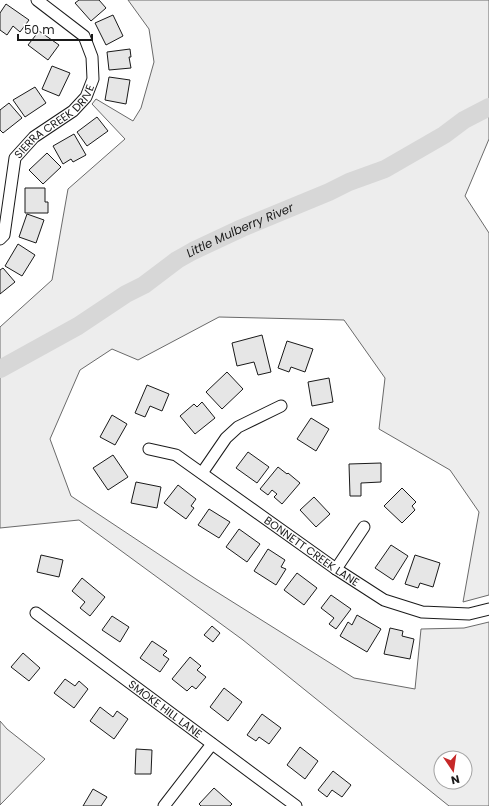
<svg xmlns="http://www.w3.org/2000/svg" width="489" height="806" font-family="Poppins,sans-serif">
<rect width="100%" height="100%" fill="#fff"/>
<g fill="#ededed" stroke="#6a6a6a" fill-rule="evenodd">
<path d="M128 0H489V139L465 196 489 233V595L463 602 479 512 450 470 379 429 385 378 344 320 219 317 138 360 112 349 80 370 50 439 71 496 196 579 354 678 415 689 421 629 464 628 489 622V806H449L243 640 79 520 0 528V327L52 280 68 189 76 182 125 139 92 104 96 99 133 121 141 108 154 62 149 29ZM441 758H465V782H441Z"/>
<path d="M0 721 7 729 45 759 0 805Z"/>
</g>
<g fill="none" stroke-linecap="round" stroke-linejoin="round">
<path stroke="#d7d7d7" stroke-width="18" id="s1" d="M0 369 78 326 126 294 144 285 177 260 193 251 242 228 329 192 349 182 385 169 444 135 464 120 489 107"/>
</g>
<g fill="#e6e6e6" stroke="#1a1a1a">
<path d="M79 0H99L106 8 91 21 75 3Z"/>
<path d="M6 4 29 20 20 32 13 26 7 35 0 30V13Z"/>
<path d="M113 15 123 36 106 45 95 23Z"/>
<path d="M39 31 59 45 48 60 28 45Z"/>
<path d="M130 49 131 57H129L131 68 109 70 107 52Z"/>
<path d="M52 66 70 73 59 96 42 89Z"/>
<path d="M109 77 130 80 126 104 105 100Z"/>
<path d="M35 87 46 103 25 117 13 100Z"/>
<path d="M9 103 22 118 3 133 0 130V110Z"/>
<path d="M97 117 108 131 87 146 77 132Z"/>
<path d="M74 134 86 155 73 162 71 159 63 164 53 146Z"/>
<path d="M47 153 61 167 43 184 29 170Z"/>
<path d="M25 188H45V202H48V213H25Z"/>
<path d="M27 214 44 220 36 243 19 237Z"/>
<path d="M18 244 35 255 22 276 5 266Z"/>
<path d="M3 268 15 282 0 294V270Z"/>
<path d="M262 335 271 372 258 375 254 362 237 366 232 343Z"/>
<path d="M287 341 313 349 305 372 291 367 289 372 278 368Z"/>
<path d="M227 372 243 389 222 409 206 392Z"/>
<path d="M329 378 333 402 312 406 308 382Z"/>
<path d="M147 385 169 394 162 411 150 406 145 417 135 413Z"/>
<path d="M202 402 215 418 195 434 180 416 194 404 197 407Z"/>
<path d="M112 415 127 424 115 445 100 437Z"/>
<path d="M311 418 329 429 316 451 297 439Z"/>
<path d="M248 452 269 467 257 483 236 468Z"/>
<path d="M113 455 128 477 108 490 93 468Z"/>
<path d="M381 463V482L361 483V496H350L349 464Z"/>
<path d="M278 467 287 474 288 473 300 483 282 504 274 497 277 494 272 490 268 495 260 489Z"/>
<path d="M136 482 161 487 157 508 131 503Z"/>
<path d="M178 485 196 499 191 506 194 508 186 519 164 503Z"/>
<path d="M402 488 416 502 412 506 415 510 402 523 384 506Z"/>
<path d="M314 497 330 514 316 527 300 510Z"/>
<path d="M209 509 230 522 219 538 198 525Z"/>
<path d="M239 529 260 544 247 562 226 547Z"/>
<path d="M391 545 408 556 393 580 375 568Z"/>
<path d="M268 549 285 560 281 567 286 569 276 585 254 571Z"/>
<path d="M41 555 63 560 59 577 37 572Z"/>
<path d="M415 555 440 563 433 587 420 583 418 588 405 584Z"/>
<path d="M297 573 317 588 304 605 284 590Z"/>
<path d="M82 578 105 597 90 616 80 608 85 602 72 591Z"/>
<path d="M331 595 351 609 336 629 329 624 334 618 321 608Z"/>
<path d="M357 615 381 629 367 652 340 636 348 622 352 625Z"/>
<path d="M112 616 129 627 120 642 102 630Z"/>
<path d="M212 626 220 633 213 642 204 635Z"/>
<path d="M390 628 403 631 402 636 414 639 410 659 384 654Z"/>
<path d="M152 641 167 651 163 655 169 659 160 672 140 658Z"/>
<path d="M23 653 40 668 29 681 11 667Z"/>
<path d="M190 657 201 666 197 670 206 677 196 689 192 686 187 691 172 679Z"/>
<path d="M65 679 75 686 79 681 88 689 74 708 54 693Z"/>
<path d="M224 688 242 702 228 721 210 707Z"/>
<path d="M100 707 113 717 117 711 128 719 114 739 90 721Z"/>
<path d="M262 714 281 728 269 744 259 737 256 741 247 735Z"/>
<path d="M300 747 318 761 305 779 287 765Z"/>
<path d="M136 749 152 750 151 774H135Z"/>
<path d="M333 771 351 785 342 797 332 790 327 797 318 790Z"/>
<path d="M214 788 232 804 230 806H201L199 804Z"/>
<path d="M93 789 107 797 101 806H83Z"/>
</g>
<g fill="none" stroke-linecap="round" stroke-linejoin="round">
<defs>
<g id="minor">
<path id="s2" d="M0 239 4 235 15 158 34 137 73 111 86 97 93 79 92 57 84 36 37 0"/>
<path id="s3" d="M149 449 176 455 336 569 384 600 422 612 469 614 489 609"/>
<path d="M202 473 226 438 238 427 281 406"/>
<path d="M336 569 364 527"/>
<path id="s4" d="M36 613 296 806"/>
<path d="M164 806 212 744"/>
</g>
</defs>
<use href="#minor" stroke="#1a1a1a" stroke-width="13"/>
<use href="#minor" stroke="#fff" stroke-width="11"/>
</g>
<g text-anchor="middle" stroke-width="3" stroke-linejoin="round" paint-order="stroke">
<g font-size="11" fill="#1a1a1a" stroke="#fff">
<text dy="4" stroke="none"><textPath href="#s2" startOffset="138">SIERRA CREEK DRIVE</textPath></text>
<text dy="4" stroke="none"><textPath href="#s3" startOffset="194">BONNETT CREEK LANE</textPath></text>
<text dy="4" stroke="none"><textPath href="#s4" startOffset="161">SMOKE HILL LANE</textPath></text>
</g>
<g font-size="12" font-style="italic" fill="#1a1a1a" stroke="#fff">
<text dy="4" stroke="none"><textPath href="#s1" startOffset="278">Little Mulberry River</textPath></text>
</g>
</g>
<g transform="translate(453 770) rotate(167)"><circle r="19" fill="#ffffff" stroke="#a3a3a3"/>
<path d="M0-3L7 15L0 10L-7 15Z" fill="#c62828"/>
<text y="-6" font-size="11" font-weight="bold" text-anchor="middle" fill="#1a1a1a">N</text>
</g>
<path d="M18 34v6h74v-6" fill="none" stroke="#1a1a1a" stroke-width="2"/>
<text x="24" y="34" font-size="12" fill="#1a1a1a" stroke="#ffffff" stroke-width="3" paint-order="stroke">50 m</text>
</svg>
